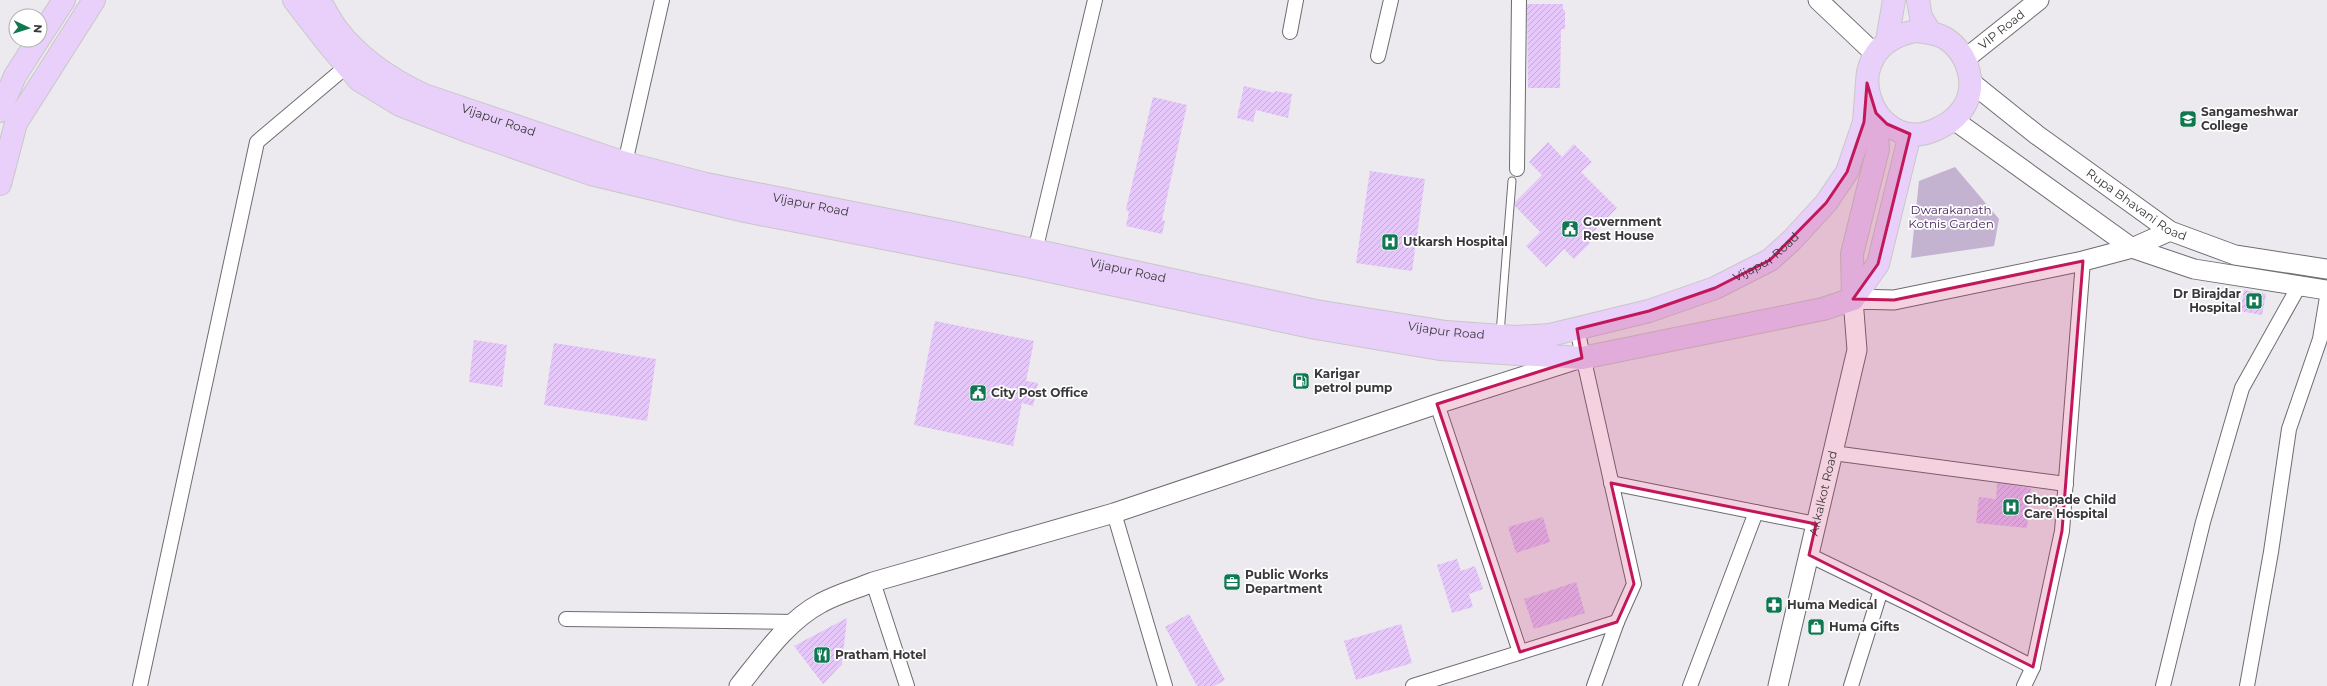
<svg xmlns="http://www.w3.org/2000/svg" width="2327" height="686" font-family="Montserrat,sans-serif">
<defs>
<pattern id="building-hatch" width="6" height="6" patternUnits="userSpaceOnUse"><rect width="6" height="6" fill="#e5c7f9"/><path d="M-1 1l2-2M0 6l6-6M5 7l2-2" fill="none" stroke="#c5acd6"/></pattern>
</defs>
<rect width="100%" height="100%" fill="#ece9ef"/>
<path fill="#c3b2d0" d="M1955 167 1999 219 1994 246 1911 258 1919 181Z"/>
<g fill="url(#building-hatch)">
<path d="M1527 4H1563V10H1565V29H1561L1560 88H1528Z"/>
<path d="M1244 86 1274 93 1275 91 1292 94 1288 118 1256 110 1253 122 1237 118Z"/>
<path d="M1153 97 1187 105 1162 220 1165 221 1162 234 1126 226 1129 212 1126 209Z"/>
<path d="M1548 142 1562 157 1574 144 1592 162 1581 172 1617 208 1588 237 1592 241 1574 259 1564 249 1546 267 1526 246 1540 232 1515 206V202L1542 175 1529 162Z"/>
<path d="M1370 171 1425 179 1412 271 1356 263Z"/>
<path d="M2244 290 2266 294 2262 315 2240 311Z"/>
<path d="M935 321 1034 341 1026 381 1038 383 1033 406 1022 403 1013 446 914 425Z"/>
<path d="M474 340 507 345 502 387 469 382Z"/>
<path d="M554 343 656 359 647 421 544 405Z"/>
<path d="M1997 483 2031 488 2027 528 1976 523 1979 497 1996 499Z"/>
<path d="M1543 517 1550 542 1516 553 1508 527Z"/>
<path d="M1457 559 1461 571 1475 566 1483 589 1469 594 1473 607 1452 613 1437 565Z"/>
<path d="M1576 582 1585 613 1534 629 1524 599Z"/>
<path d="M1189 614 1225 680 1214 686H1197L1165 627Z"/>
<path d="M847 618 842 664 823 684 794 646Z"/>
<path d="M1401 624 1412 663 1356 680 1344 641Z"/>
</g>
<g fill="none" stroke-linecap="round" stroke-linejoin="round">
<defs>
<path id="lane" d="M1500 334 1512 181"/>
<g id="street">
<path d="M1290 32 1296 0"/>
<path d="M1378 56 1391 0"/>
<path d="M625 163 662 0"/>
<path d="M1517 169 1519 0"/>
<path d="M1035 251 1095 0"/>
<path d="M1577 329 1634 584 1617 622 1594 686"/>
<path d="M1437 404 1520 652"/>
<path d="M1833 453 2066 484"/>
<path d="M1611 483 1816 524"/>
<path d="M1114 513 1165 686"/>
<path d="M1809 555 1918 608 2033 667"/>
<path d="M873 582 907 686"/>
<path d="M566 619 794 622"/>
<path d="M140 686 257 142 347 66"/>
<path d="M1413 686 1617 622"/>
<path d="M1690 686 1756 512"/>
<path d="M1851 686 1881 590"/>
<path d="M2024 686 2033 667 2062 531 2083 261"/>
<path d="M2163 686 2203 522 2242 388 2299 286"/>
<path d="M2247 686 2271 552 2289 429 2320 339 2327 297"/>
</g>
<g id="secondary">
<path d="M1818 0 1875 54"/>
<path id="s1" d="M1965 59 2039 0"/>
<path id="s2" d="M1972 83 2037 135 2170 231 2235 255 2327 269"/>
<path d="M1954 120 2132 248 2194 269 2327 290"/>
<path d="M739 686C763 656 787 621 821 603 837 594 856 589 873 582L1114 513 1437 404 1578 359"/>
<path id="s3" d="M1778 686 1857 350 1853 299 1894 300 2083 261 2132 248 2170 231"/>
</g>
<g id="primary">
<path d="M294 0 328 44 359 80 400 105 470 132 591 174 745 211 1021 265 1316 328 1440 349 1582 358 1823 309 1853 299 1878 264 1910 134"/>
<path id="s4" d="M319 0C325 9 330 20 337 29 359 58 392 80 424 95L625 163 706 184 954 233 1316 311 1446 332 1515 337 1550 335 1649 311 1715 288 1770 260 1792 240 1826 203 1847 172 1864 122 1867 83"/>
<path d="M1918 0 1921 17 1930 32"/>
<path d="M1916 31C1926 32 1936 33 1945 38 1969 53 1979 88 1961 111 1954 120 1947 124 1937 129 1873 160 1829 47 1916 31Z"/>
<path d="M40 37 64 0"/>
<path d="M1887 41 1894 0"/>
<path d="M0 111 15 76 38 40"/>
<path d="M0 184 16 123 94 0"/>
<path d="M1853 299 1852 254 1878 149 1876 113"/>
</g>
</defs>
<use href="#lane" stroke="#6e6c71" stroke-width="9"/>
<use href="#street" stroke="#6e6c71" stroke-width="16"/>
<use href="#secondary" stroke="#6e6c71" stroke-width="21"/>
<use href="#primary" stroke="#c8c7c8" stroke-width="24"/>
<use href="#lane" stroke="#fff" stroke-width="7"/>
<use href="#street" stroke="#fff" stroke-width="14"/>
<use href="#secondary" stroke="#fff" stroke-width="19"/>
<use href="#primary" stroke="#e9d0fa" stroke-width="22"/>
</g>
<path fill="#c2185b" fill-opacity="0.2" stroke="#c2185b" stroke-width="3" stroke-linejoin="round" d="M1867 83 1876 113 1887 124 1910 134 1878 264 1853 299 1894 300 2083 261 2062 531 2033 667 1809 555 1816 524 1611 483 1634 584 1617 622 1520 652 1437 404 1582 358 1577 329 1649 311 1715 288 1770 260 1826 203 1847 172 1864 122Z"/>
<defs>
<symbol id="university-square" viewBox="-11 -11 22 22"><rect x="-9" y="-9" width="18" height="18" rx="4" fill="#107851" stroke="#fff"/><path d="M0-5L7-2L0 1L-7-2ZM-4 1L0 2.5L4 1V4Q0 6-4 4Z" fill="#fff"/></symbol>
<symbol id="civic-square" viewBox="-11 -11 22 22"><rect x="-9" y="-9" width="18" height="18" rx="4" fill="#107851" stroke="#fff"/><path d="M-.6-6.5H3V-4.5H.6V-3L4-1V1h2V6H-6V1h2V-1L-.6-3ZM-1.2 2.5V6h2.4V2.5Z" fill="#fff"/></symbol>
<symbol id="hospital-square" viewBox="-11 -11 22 22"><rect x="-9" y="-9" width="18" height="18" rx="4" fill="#107851" stroke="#fff"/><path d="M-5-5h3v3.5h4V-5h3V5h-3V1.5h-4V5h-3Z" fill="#fff"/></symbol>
<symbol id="fuel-square" viewBox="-11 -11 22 22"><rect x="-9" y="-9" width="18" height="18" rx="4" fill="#107851" stroke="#fff"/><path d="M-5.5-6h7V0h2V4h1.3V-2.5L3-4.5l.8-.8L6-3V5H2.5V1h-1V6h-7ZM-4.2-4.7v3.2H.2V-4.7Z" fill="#fff"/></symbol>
<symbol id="office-square" viewBox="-11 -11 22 22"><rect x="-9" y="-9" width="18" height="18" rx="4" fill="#107851" stroke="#fff"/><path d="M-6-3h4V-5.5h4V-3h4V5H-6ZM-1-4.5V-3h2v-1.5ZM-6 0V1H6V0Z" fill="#fff"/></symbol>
<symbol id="pharmacy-square" viewBox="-11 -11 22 22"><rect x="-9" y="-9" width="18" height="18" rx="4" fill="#107851" stroke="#fff"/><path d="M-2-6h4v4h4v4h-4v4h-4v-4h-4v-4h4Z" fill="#fff"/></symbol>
<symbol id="shop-square" viewBox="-11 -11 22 22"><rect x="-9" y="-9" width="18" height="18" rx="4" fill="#107851" stroke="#fff"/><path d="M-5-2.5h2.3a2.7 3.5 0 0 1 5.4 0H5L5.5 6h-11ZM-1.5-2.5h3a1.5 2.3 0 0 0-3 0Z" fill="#fff"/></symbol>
<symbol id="restaurant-square" viewBox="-11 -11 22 22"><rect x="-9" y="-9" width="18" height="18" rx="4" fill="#107851" stroke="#fff"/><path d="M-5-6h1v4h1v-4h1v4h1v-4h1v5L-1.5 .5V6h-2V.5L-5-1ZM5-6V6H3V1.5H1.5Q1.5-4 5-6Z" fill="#fff"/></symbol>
</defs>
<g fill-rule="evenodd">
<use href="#university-square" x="2178" y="109" width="20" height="20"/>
<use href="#civic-square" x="1560" y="219" width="20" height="20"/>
<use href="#hospital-square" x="1380" y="232" width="20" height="20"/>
<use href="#hospital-square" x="2244" y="291" width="20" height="20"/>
<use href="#fuel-square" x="1291" y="371" width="20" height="20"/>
<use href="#civic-square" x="968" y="383" width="20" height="20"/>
<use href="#hospital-square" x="2001" y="497" width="20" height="20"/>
<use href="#office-square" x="1222" y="572" width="20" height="20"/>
<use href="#pharmacy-square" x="1764" y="595" width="20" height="20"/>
<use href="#shop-square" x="1806" y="617" width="20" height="20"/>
<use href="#restaurant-square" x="812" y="645" width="20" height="20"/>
</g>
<g text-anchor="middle" stroke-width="3.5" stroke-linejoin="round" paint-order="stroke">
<g font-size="12" fill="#39383a" stroke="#fff">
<text dy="4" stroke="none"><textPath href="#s1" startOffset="47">VIP Road</textPath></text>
<text dy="4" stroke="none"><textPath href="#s4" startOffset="223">Vijapur Road</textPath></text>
<text dy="4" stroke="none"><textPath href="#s2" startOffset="205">Rupa Bhavani Road</textPath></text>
<text dy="4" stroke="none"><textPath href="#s4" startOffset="547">Vijapur Road</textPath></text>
<text dy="4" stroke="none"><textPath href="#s4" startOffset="1531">Vijapur Road</textPath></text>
<text dy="4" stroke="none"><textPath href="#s4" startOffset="871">Vijapur Road</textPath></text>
<text dy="4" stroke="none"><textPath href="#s4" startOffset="1195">Vijapur Road</textPath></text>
<text dy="4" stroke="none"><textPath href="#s3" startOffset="198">Akkalkot Road</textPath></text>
</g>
<g font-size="12" font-weight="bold" fill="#39383a" stroke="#fff" text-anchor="start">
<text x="2201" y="116">Sangameshwar<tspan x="2201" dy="14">College</tspan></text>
<text x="1583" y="226">Government<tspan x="1583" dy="14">Rest House</tspan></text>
<text x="1403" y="246">Utkarsh Hospital</text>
<text x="2241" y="298" text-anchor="end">Dr Birajdar<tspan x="2241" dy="14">Hospital</tspan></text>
<text x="1314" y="378">Karigar<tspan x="1314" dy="14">petrol pump</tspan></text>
<text x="991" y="397">City Post Office</text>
<text x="2024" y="504">Chopade Child<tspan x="2024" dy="14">Care Hospital</tspan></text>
<text x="1245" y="579">Public Works<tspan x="1245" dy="14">Department</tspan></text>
<text x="1787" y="609">Huma Medical</text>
<text x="1829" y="631">Huma Gifts</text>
<text x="835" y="659">Pratham Hotel</text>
</g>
<g font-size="12" fill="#4a2560" stroke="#fff">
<text x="1951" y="214">Dwarakanath<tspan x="1951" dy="14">Kotnis Garden</tspan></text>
</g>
</g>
<g transform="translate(28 28) rotate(94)"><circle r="19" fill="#ffffff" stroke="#b0afb0"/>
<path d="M0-3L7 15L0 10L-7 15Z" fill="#107851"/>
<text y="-6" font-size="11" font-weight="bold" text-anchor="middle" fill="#39383a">N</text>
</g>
</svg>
